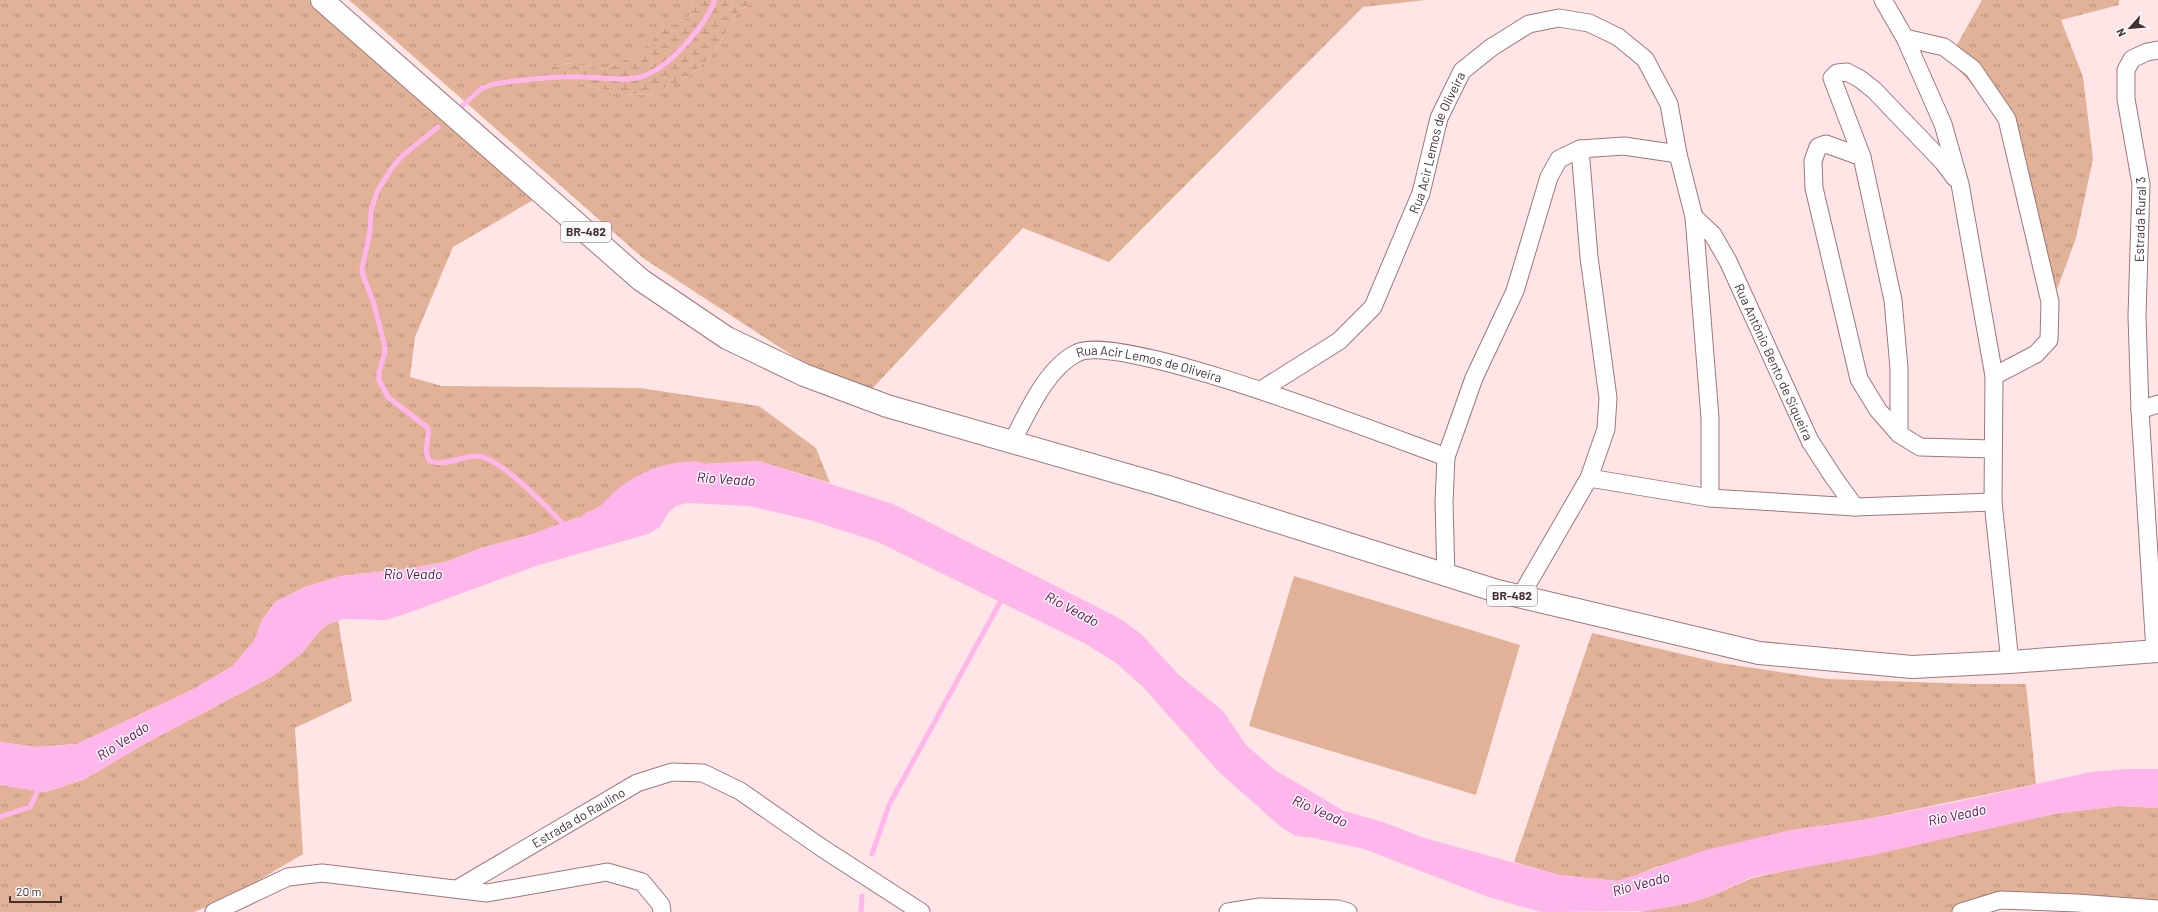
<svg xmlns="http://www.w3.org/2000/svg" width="2158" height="912" font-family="Barlow,sans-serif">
<defs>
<pattern id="grass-tufts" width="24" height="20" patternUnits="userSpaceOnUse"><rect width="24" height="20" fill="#e1b297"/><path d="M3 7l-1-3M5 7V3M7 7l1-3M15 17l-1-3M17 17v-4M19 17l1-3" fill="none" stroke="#b8917c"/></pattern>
<pattern id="wetland-marsh" width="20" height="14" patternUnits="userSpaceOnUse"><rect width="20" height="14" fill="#e1b297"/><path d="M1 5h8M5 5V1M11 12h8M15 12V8" fill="none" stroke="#b8917c"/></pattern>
</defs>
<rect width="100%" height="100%" fill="#ffe5e6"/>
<g fill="url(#grass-tufts)">
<path d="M0 0H309L535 199 453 247 415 337 410 377 442 386 640 388 759 406 816 448 830 483 759 461 703 464 675 471 642 494 604 514 576 518 530 535 481 548 449 561 413 568 341 576 305 587 275 602 262 620 254 641 233 666 192 690 77 744 36 747 0 742Z"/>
<path d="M349 0H693L689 17 663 29 640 53 610 67 601 69 568 63 548 68 556 79H573L586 85 623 94 650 95 689 76 711 57 739 10 756 2V0H1426L1363 7 1109 262 1023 228 869 392 813 369 643 258Z"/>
<path d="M1982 0H2119V5L2061 20 2083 77 2093 159 2076 238 2055 295 2016 147 1986 100 1949 59Z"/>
<path d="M338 621 352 701 295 728 303 854 227 899 194 912H0V785L46 792 85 779 146 743 271 677 302 653 316 635 328 624Z"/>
<path d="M1592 633 1720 663 1827 679 1971 684H2026L2036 784 1863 820 1786 831 1656 867 1637 875 1617 881 1559 875 1514 862Z"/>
<path d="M2120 806 2158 808V912L2076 901 1959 912H1639L1689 903 1709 897 1752 878 2059 813Z"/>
</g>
<path fill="url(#wetland-marsh)" d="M693 0H756V2L739 10 711 57 689 76 650 95 623 94 586 85 573 79 551 78 547 73 548 68 568 63 601 69 610 67 640 53 663 29 689 17Z"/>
<path fill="#e1b297" d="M1294 576 1520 645 1476 795 1249 726Z"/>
<path fill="#ffb6ea" d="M759 461 893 504 1119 618 1141 634 1179 675 1223 711 1246 745 1275 770 1344 811 1383 822 1424 838 1559 875 1617 881 1637 875 1702 851 1786 831 1863 820 1956 802 2091 772 2126 769H2158V808L2120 806 2059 813 1868 856 1752 877 1709 897 1689 903 1646 911 1541 912 1488 897 1364 849 1314 838 1296 836 1281 827 1218 771 1143 687 1115 662 1084 643 878 542 810 520 749 506 687 503 676 506 668 513 660 527 648 534 539 565 405 614 386 620 343 619 328 624 316 635 302 653 271 677 146 743 85 779 46 792 0 785V742L36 747 77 744 192 690 233 666 254 641 262 620 275 602 305 587 341 576 413 568 449 561 481 548 530 535 576 518 604 514 642 494 675 471 703 464Z"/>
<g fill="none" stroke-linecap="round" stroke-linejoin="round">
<g stroke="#ffb6ea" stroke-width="5">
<path d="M462 106 482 88 494 84C522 80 553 76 582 77 601 77 622 82 640 77 668 70 705 26 715 0"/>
<path d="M438 127 402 156 392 168 378 190 371 210 370 231 362 269 363 275 374 304 384 343 385 352 379 372V380L388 397 428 428C430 439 422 452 430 461 444 467 462 456 476 456 500 456 550 510 567 528"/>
<path d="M0 817 30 807 40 786"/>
<path d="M872 854 889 805 1003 597"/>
<path d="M861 912 862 896"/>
</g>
<path stroke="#ffb6ea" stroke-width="31" d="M594 526C608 522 614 514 624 504 643 487 670 476 696 477"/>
<defs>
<g id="street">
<path d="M1883 0 1905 38 1943 124 1960 184 1994 376 1993 502 2010 662"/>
<path d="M1905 38 1944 47 1973 69 2007 119 2050 302 2049 340 2036 354 1994 376"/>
<path d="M1862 157 1826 144 1818 147 1813 161 1814 188 1859 379 1878 410 1899 434 1920 447 1992 449"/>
<path id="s1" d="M1694 217 1713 235 1728 261 1810 441 1834 478 1855 507"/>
<path id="s2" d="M1261 390 1339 341 1373 307 1421 193 1439 118 1462 71 1492 47 1529 24 1559 18 1589 23 1618 37 1645 59 1669 104 1678 154 1694 217 1710 418V498"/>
<path d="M2140 410 2158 404"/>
<path d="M1899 434V368L1893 300 1862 157 1832 78 1837 73 1847 72 1860 79 1874 90 1943 162 1955 178"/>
<path id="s3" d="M1012 442C1027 414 1046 368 1077 353 1120 331 1390 437 1446 457"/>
<path d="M1589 478 1710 498 1855 507 1993 502"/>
<path d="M1446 577 1444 502 1446 457 1474 378 1515 291 1549 177 1559 159 1580 149 1624 146 1678 154"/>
<path d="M1520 597 1589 478 1606 429 1608 398 1589 257 1580 149"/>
<path id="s4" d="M2155 651 2140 410 2137 316 2141 184 2126 99V70L2132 59 2147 52 2158 50"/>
<path id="s5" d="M457 889 637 783 672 772 703 773 740 791 822 848 921 912"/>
<path d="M214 912 288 877 322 873 487 893 607 872 642 882 661 905 662 912"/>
<path d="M1228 912 1260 907 1338 909 1348 912"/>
<path d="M1961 912 2000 900 2077 903 2158 909"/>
</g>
<path id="highway" d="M322 0 641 280 727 338 804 375 887 406 1165 486 1497 591 1759 653 1912 667 2010 662 2158 651"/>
</defs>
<use href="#street" stroke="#9d787a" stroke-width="19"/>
<use href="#highway" stroke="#9d787a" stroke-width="24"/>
<use href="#street" stroke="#fff" stroke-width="17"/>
<use href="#highway" stroke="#fff" stroke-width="22"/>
</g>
<g text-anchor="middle" stroke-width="3" stroke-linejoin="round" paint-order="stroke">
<g fill="#f9f9f9" stroke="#796e6e" stroke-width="1">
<rect x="561" y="222" width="50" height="20" rx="3"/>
<rect x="1487" y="586" width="50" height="20" rx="3"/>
</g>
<g font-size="12" font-weight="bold" fill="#423233">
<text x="586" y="236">BR-482</text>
<text x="1512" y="600">BR-482</text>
</g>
<g font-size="13" fill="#423233" stroke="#f9f9f9">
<text dy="5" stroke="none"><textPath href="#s2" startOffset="317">Rua Acir Lemos de Oliveira</textPath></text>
<text dy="5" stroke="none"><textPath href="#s4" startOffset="432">Estrada Rural 3</textPath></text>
<text dy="5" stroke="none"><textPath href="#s1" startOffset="167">Rua Antônio Bento de Siqueira</textPath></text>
<text dy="5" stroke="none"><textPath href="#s3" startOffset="186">Rua Acir Lemos de Oliveira</textPath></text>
<text dy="5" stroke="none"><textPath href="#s5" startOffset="141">Estrada do Raulino</textPath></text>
</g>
<g font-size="14" font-style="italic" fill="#5e094f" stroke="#f9f9f9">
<text transform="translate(726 479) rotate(4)" y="5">Rio Veado</text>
<text x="413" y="579">Rio Veado</text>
<text transform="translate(1072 609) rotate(28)" y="5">Rio Veado</text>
<text transform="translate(123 741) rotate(-33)" y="5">Rio Veado</text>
<text transform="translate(1320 811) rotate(24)" y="5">Rio Veado</text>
<text transform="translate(1957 815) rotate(-12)" y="5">Rio Veado</text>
<text transform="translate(1641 884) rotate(-15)" y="5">Rio Veado</text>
</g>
</g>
<g transform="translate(2130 28) rotate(243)" stroke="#f9f9f9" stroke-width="3" paint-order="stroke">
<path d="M0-3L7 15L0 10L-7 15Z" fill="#423233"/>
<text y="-6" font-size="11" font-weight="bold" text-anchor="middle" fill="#423233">N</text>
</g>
<path d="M10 896v6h51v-6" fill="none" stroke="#423233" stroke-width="2"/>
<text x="16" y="896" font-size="12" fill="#423233" stroke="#f9f9f9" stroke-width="3" paint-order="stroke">20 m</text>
</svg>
